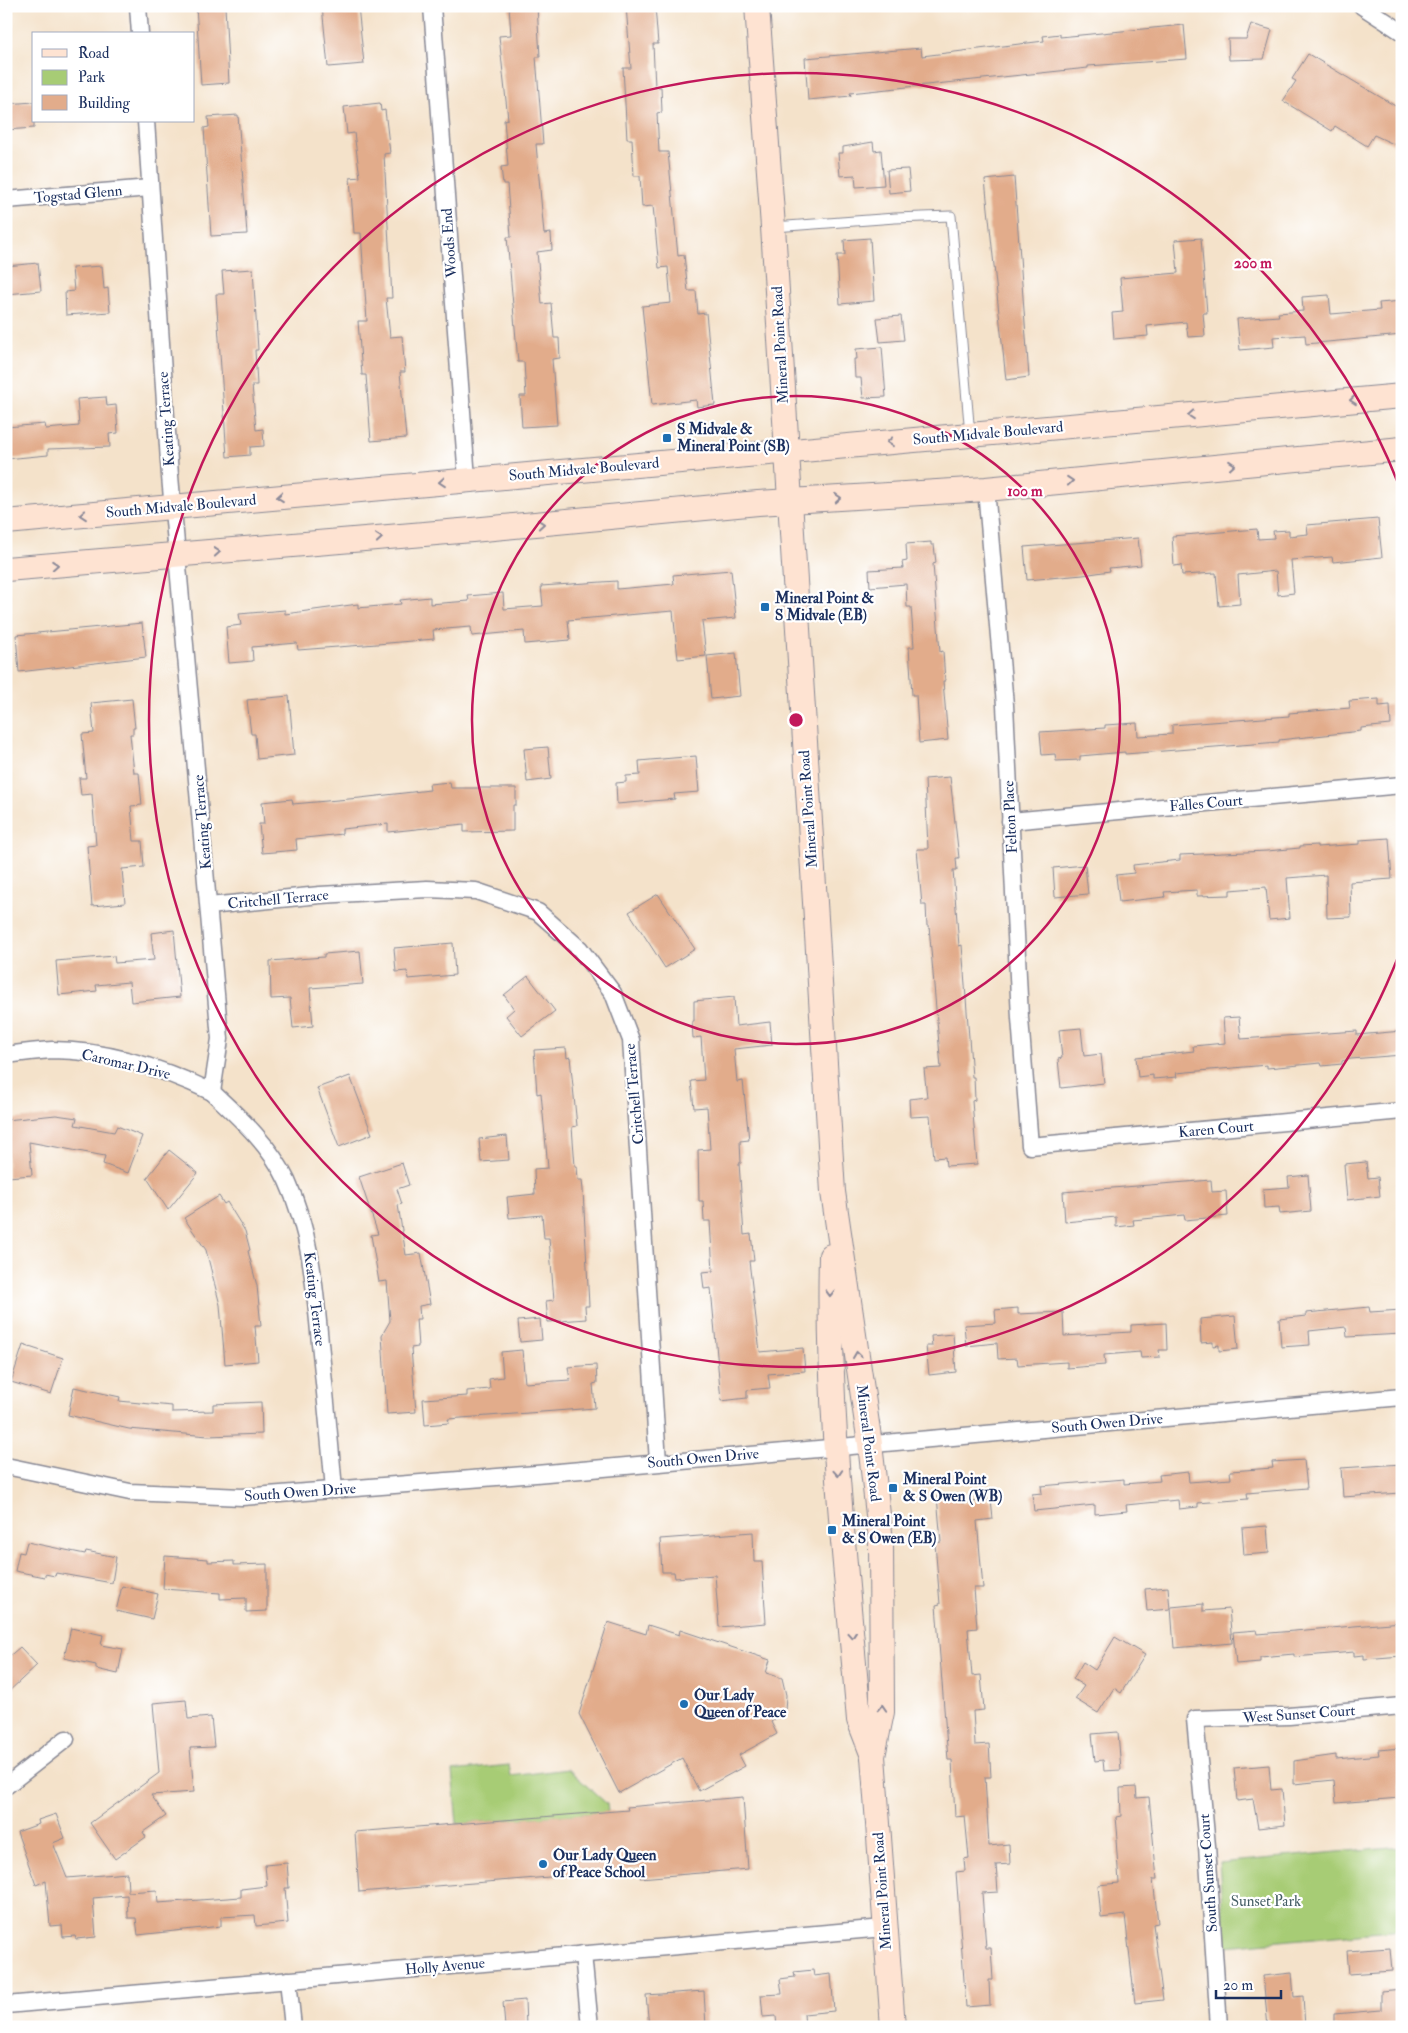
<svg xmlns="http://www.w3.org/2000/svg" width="1408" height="2033" font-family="'IM FELL Double Pica',serif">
<rect width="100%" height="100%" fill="#fff"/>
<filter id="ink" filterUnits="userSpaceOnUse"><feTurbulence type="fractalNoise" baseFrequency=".02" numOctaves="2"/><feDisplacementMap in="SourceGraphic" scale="10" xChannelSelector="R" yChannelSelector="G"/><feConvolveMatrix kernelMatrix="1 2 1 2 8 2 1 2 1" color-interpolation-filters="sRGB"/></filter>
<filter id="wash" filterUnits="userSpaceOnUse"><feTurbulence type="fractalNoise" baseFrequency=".0096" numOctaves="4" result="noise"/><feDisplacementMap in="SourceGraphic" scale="20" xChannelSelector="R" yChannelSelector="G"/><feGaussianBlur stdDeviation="1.12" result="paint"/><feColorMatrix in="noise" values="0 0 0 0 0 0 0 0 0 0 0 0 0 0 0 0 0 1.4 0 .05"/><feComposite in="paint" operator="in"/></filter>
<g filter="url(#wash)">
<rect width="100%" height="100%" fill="#f4e2ca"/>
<g fill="#a7cc75" stroke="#617e6a">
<path d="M509 1765 511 1776 568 1769 607 1804 608 1812 457 1824 452 1771Z"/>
<path d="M1402 1846V1930L1225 1946 1219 1863Z"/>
</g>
<g id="blocks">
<g fill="#e2ac8b">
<path d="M196 6H225L229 83 201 85Z"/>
<path d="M322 6H358L364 64 328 67Z"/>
<path d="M509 6H537L540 57H536L543 144H536L544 234 551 233 552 250 537 252 542 304 551 303 554 338H559L560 358 552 359 557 425 522 427 520 396H526L524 362H518L507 237H511L507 184H503L501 167 508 166 504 120 508 119 499 36 511 35Z"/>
<path d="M626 6H655L658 44H653L655 87H661L662 112 657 113 659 152H668L678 256 684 255 688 291H696L698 314 706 313 715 405 697 407 696 400 652 405 642 306 671 303 668 267 659 268 653 206 642 207 640 176H634L632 139H627L623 68H631Z"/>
<path d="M1251 24 1272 30 1264 59 1229 60 1228 39H1246Z"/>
<path d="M1184 25 1187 59 1088 66V68L850 93 851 96 808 100 805 58 921 48 922 56 1044 41 1043 36 1060 34V37Z"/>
<path d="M1308 54 1402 110V148L1374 135 1367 146 1335 126 1332 131 1283 101 1296 81 1292 79Z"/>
<path d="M34 102V128L6 130V104Z"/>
<path d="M380 103 381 111 385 110 390 153 384 154 392 298H386L390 337 402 336 405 372H400L406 438 371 441 366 375H362L358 321H367L361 233H354L350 178 360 177 354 133 347 134 344 107Z"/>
<path d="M238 115 247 234 211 236 204 128 209 127 208 117Z"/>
<path d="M873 142 874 151 881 150 884 185 856 187 855 175 840 176 838 153H843V147Z"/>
<path d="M908 169 910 191 889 193 887 170Z"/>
<path d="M1014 177 1029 377 1006 380 985 180Z"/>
<path d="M870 238 874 301 840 304 837 255H845L844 240Z"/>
<path d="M1201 238 1207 313H1203L1205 336 1188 337 1186 322 1147 326 1148 336 1114 339 1112 313 1123 312 1120 278 1178 273 1175 240Z"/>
<path d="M38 263 41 291 6 294V266Z"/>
<path d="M102 266 104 289 108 288 110 312 66 315 65 292 74 291 72 268Z"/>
<path d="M253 269 258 350H255L257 385H252L256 430 263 429 264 446 250 447V455L227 457 216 294H224L222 271Z"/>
<path d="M1329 295 1331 314 1380 310 1379 303 1402 301V335L1306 344 1305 335 1273 337 1274 347 1240 350 1237 319 1279 316 1278 313 1303 311 1302 297Z"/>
<path d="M901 316 904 340 880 342 877 318Z"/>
<path d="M882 347 886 397 863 398 861 378H855L854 359H857L856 349Z"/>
<path d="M106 397 107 406 116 405 118 433 109 434 110 447 48 449V455L6 459V427L45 424 46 429 79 426 77 399Z"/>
<path d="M1378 519 1382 557 1333 562 1332 557 1291 560 1294 593 1278 595 1276 571 1238 575 1240 604 1219 606 1216 573 1182 575 1181 565 1174 566 1172 536 1257 529 1258 539 1274 538 1273 531 1289 530V536L1308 534 1307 525Z"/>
<path d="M1138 538 1141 565 1109 568 1110 571 1083 575 1027 580 1024 547Z"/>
<path d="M931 542V545H934L936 563 933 564 940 652 943 651 945 681H943L948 740 919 743 916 695H912L909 647H914L911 607H907L906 584 870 587 869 570 903 568 902 562 907 561 906 544Z"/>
<path d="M731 570 736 618 702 621 706 656 678 659 673 611 568 620 570 640 525 644 524 631 472 636 471 627 433 630 434 639 377 644 298 650 297 643 252 647 253 661 229 663 226 627 241 625 239 614 285 610V614L358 604V608L401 604 400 600 430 597V604L469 601 468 596 503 593 504 609 543 606 541 586 617 581V589L674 584 673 575Z"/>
<path d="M142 623 146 657 19 672 16 635Z"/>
<path d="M736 653 740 696 711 699 707 656Z"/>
<path d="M289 696 294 755 257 759 255 734H251L247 700Z"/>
<path d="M132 699 135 728H133V734H130L134 773H139L142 805 131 806 134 841H142L144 867 122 869 125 903 92 906 87 846 96 845 92 794 81 795 79 778H86L82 734 94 733 91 703Z"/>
<path d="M1379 699V706L1390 705 1391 725 1361 728V731L1279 740V742L1125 754V752L1080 756V760L1056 761 1055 754 1042 755 1040 732 1105 728V725L1137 723 1138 736 1172 734V725L1289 716V713L1350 708 1349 701Z"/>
<path d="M548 747 551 779 527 782 524 749Z"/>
<path d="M696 756 699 792 674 794 675 799 617 804 616 783 626 782V776L640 775 639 761Z"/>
<path d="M950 777 959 858H956L957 870H953L959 946 962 945 972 1077H974L975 1100 972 1101 977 1164 946 1166 945 1157 934 1158 930 1116 910 1117 909 1099 927 1097 924 1069 941 1068 929 926H927L926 905H922L917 849H928L925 779Z"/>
<path d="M450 782 451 788H516V805H513V831L464 832V824L388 832V824L342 829V834L296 839 297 850 262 853 259 824H264L262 802 292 799 293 804 360 798 430 790 429 784Z"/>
<path d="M1389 838 1392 879 1350 882 1351 917 1327 918 1326 875 1287 878 1290 918 1269 920 1266 887 1230 890V895L1197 896V890L1164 892 1165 897 1119 902 1116 875 1134 873 1133 865 1180 860V855L1267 851 1300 848V846L1317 845V847L1360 844V840Z"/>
<path d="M1085 865 1088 894 1055 897 1053 868Z"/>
<path d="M658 894 695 949 665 968 629 912Z"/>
<path d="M174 930 180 997 131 1002 129 982 96 985 97 991 59 995 56 961 114 956 115 963 154 960 151 933Z"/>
<path d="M453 943 455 975 408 979 407 971 396 972 394 948Z"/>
<path d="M360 951 363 984 310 988 313 1026 293 1028 290 998 271 999 270 961 324 957V954Z"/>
<path d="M528 976 555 1011 522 1036 506 1016 514 1009 504 995Z"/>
<path d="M734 997 736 1026 770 1022 772 1045 734 1049 737 1082 743 1081 749 1140 740 1141 741 1163H739L744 1235 751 1234 754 1261H749L760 1352 803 1348 805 1371 768 1374 770 1388 747 1390V1398L721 1401 711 1288 704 1289 702 1272 713 1271 710 1221H704L703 1201H699L698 1150 710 1149 707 1107 694 1108 691 1081 704 1080 701 1037 693 1038 692 1021H694V1001Z"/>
<path d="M1239 1017 1241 1039 1357 1031V1035L1402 1031V1055L1351 1059 1342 1061V1064L1322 1066 1321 1063 1267 1068V1065L1176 1073 1177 1077 1153 1079V1075L1138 1077 1136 1057 1194 1051 1193 1046 1225 1043 1223 1018Z"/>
<path d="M1081 1028 1084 1056 1101 1054 1104 1083 1061 1088 1058 1059 1062 1058 1059 1030Z"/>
<path d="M566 1048 567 1058 570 1057 577 1126 572 1127 575 1166H577L578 1180H582L583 1190 589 1306H585L586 1319 548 1322 546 1301 554 1300 549 1238H544L542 1215 509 1218 507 1197 535 1194 534 1169 548 1168 541 1093 537 1094 534 1050Z"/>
<path d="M350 1076 372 1134 339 1147 317 1088Z"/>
<path d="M56 1115 77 1118 75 1125 114 1132 117 1126 142 1136 128 1173 103 1164 105 1156 29 1142 32 1175 8 1177 6 1120Z"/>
<path d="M507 1136 509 1160 481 1162 479 1139Z"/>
<path d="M169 1150 198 1173 168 1210 147 1178Z"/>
<path d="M1366 1162 1368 1178 1378 1177 1380 1196 1347 1200 1344 1164Z"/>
<path d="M402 1163 409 1185 397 1189 402 1204 398 1205 406 1255 421 1253 430 1304 419 1306 420 1319H416L418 1347 411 1348 416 1412 387 1414 382 1335 390 1321 387 1281 379 1282 371 1235 378 1234 359 1177Z"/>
<path d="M1308 1175 1311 1211 1280 1214 1279 1207 1264 1208 1263 1189 1289 1187 1288 1177Z"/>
<path d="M1211 1180 1212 1192 1226 1191 1228 1216 1185 1220 1184 1215 1133 1220 1134 1225 1116 1227V1217L1065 1222 1063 1192Z"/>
<path d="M219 1196 224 1204 227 1202 245 1231 250 1250 248 1251 257 1286 261 1326H255L258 1361 225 1364 220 1305 206 1250 184 1218Z"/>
<path d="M1369 1307 1370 1312 1402 1310V1334L1347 1337 1346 1327 1309 1331 1310 1345 1281 1347 1279 1319 1306 1316V1313Z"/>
<path d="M1018 1308V1314L1063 1312 1064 1336 1131 1332V1325L1166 1323 1167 1350H1159L1160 1357 1141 1358 1140 1352 1104 1355 1105 1365 1067 1368V1362L1018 1365 1017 1358 998 1359 997 1343 966 1346 964 1325 996 1323 995 1310Z"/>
<path d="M1235 1316 1238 1349 1219 1351V1345L1213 1346V1342L1201 1343 1200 1319Z"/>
<path d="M540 1319 542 1340 520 1342 518 1321Z"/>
<path d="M953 1334 956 1372 929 1375 926 1346H932L931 1336Z"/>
<path d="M23 1345 63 1358 51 1394 11 1382Z"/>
<path d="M522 1350 525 1383 570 1380 568 1367 596 1365 597 1383 593 1384 595 1408 448 1419 449 1423 425 1425 423 1399 467 1396V1391L490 1389 489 1379 503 1377 501 1352Z"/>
<path d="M74 1387 120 1397 119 1401 172 1406V1412L213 1411V1404L261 1402 262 1434 208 1436 129 1429 68 1415Z"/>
<path d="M1304 1460 1307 1488 1247 1493 1248 1499 1198 1503V1507L1179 1509 1178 1500 1136 1504 1126 1505 1127 1511 1095 1514V1505L1034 1511 1032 1494 1042 1493 1041 1486 1124 1479V1484L1160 1481 1159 1475 1188 1472 1189 1482 1231 1479 1230 1471 1273 1468 1272 1462Z"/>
<path d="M1402 1464 1400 1493 1343 1497 1341 1468Z"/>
<path d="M961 1494 962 1503 991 1500 993 1519 977 1521 983 1588H974L977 1628 968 1629 972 1676 981 1675 984 1710 973 1711 975 1745 989 1744 991 1777H985L989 1846 1009 1844 1010 1864 996 1865 998 1892 982 1893 986 1948H991L993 1980H989L990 2005 966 2007 956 1872 965 1871 964 1859 969 1858 965 1816 955 1817 952 1760H948L936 1605 940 1604 935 1543 941 1542 937 1496Z"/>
<path d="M1267 1526 1269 1553 1244 1555 1242 1528Z"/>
<path d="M753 1532 754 1562H762L766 1623 719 1627 715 1575 675 1578 674 1572H662L660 1539Z"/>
<path d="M27 1542 85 1554 86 1551 116 1557 112 1583 56 1573 55 1576 45 1574V1577L15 1571 19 1552 24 1553Z"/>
<path d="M165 1556 208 1559V1562L234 1561V1565L267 1564V1611L246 1612V1598L220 1599V1593L163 1589Z"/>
<path d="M122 1586 158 1594 152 1619 116 1611Z"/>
<path d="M1168 1587 1170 1609 1147 1611 1145 1589Z"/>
<path d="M1203 1604V1611L1229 1609 1232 1643 1174 1648 1171 1607Z"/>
<path d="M608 1622 646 1634 648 1625 679 1635 680 1630 770 1660 766 1673 782 1678 786 1695 785 1712 771 1722 777 1734 739 1755 745 1766 699 1791 682 1758 619 1793 579 1714Z"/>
<path d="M1402 1622V1656L1364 1659V1655L1354 1656V1652L1294 1657V1654L1260 1657V1662L1236 1664 1233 1632 1257 1630 1258 1634Z"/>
<path d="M71 1628 103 1635 101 1645 123 1649 118 1674 96 1669V1665L64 1658Z"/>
<path d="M1115 1637 1145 1655 1121 1693 1114 1688 1098 1713 1075 1699 1084 1686 1073 1679 1083 1662 1095 1670Z"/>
<path d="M20 1647 37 1665 6 1694V1659Z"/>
<path d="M186 1700 188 1719 211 1717 214 1747 190 1748 194 1792 151 1795 166 1816 143 1832 146 1837 115 1859 90 1823 159 1773 153 1703Z"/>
<path d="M1118 1732 1121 1770 1104 1771 1103 1760 1095 1761 1092 1734Z"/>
<path d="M1402 1748V1782H1399L1400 1798 1336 1803 1334 1780 1294 1784V1761L1336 1755V1759L1379 1755 1378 1750Z"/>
<path d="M1269 1765 1271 1790 1282 1789 1285 1825 1258 1828 1253 1799 1237 1801 1234 1768Z"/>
<path d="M1136 1787 1137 1798 1149 1797 1157 1879H1153L1158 1923 1153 1924 1163 2000 1135 2003 1125 1915 1101 1918 1098 1885 1119 1883 1116 1839H1118L1116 1817 1121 1816 1120 1788Z"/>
<path d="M743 1797 748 1869 640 1878 639 1867 613 1872 359 1892 355 1832 628 1810 627 1807Z"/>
<path d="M56 1814 65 1838 53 1843 67 1878 127 1873 128 1892 157 1890 158 1903 241 1897V1889L267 1886 265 1865 287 1863 289 1888H285L288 1923 256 1926 255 1915 221 1917V1926L138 1935 136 1918H128L127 1895 93 1898 96 1937 76 1939 75 1936 63 1937 62 1925 50 1926 46 1881 36 1885 17 1832 39 1824 38 1820Z"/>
<path d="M1390 1948 1392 1971 1349 1974 1347 1951Z"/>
<path d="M813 1970 814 1976 831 1974 834 2011 804 2014 805 2027H777L776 2016 763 2017 761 1995 782 1994 780 1979 795 1977 794 1972Z"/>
<path d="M1292 1973 1294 1997 1303 1996 1305 2027H1268L1263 1976Z"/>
<path d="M1402 1989V2027H1334V2014L1381 2010V1991Z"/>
<path d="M704 1991 706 2027H649L646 1995Z"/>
<path d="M525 2000 526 2027H505L503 2002Z"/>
</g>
</g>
</g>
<g filter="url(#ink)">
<use href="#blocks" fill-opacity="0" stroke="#888894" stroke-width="1"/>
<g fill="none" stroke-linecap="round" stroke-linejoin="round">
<defs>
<path id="lane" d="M774 227 895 218 951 216 970 435"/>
<g id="street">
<path d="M138 6 140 34"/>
<path d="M432 6 467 479"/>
<path d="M1362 6 1402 32"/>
<path d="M146 121 170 476 220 1039 212 1092C240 1118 271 1146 287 1181 311 1233 315 1288 320 1343 325 1392 330 1441 334 1490"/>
<path d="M6 200 150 188"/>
<path d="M986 489 1005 705 1020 1018 1030 1146 1402 1111"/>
<path d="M1010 821 1402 785"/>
<path d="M209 906 320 895 427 889 476 891 538 912 580 949 613 993 631 1040 658 1462"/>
<path d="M6 1055C21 1053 37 1051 52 1050 106 1050 164 1069 212 1092"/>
<path d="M6 1466 130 1492 242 1497 536 1474 1402 1397"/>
<path d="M6 1786 66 1739"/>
<path d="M583 1954 590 2027"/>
<path d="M288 1980 293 2027"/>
<path d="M6 2005 884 1928"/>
<path d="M1219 2027 1207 1846 1195 1719 1289 1716 1402 1706"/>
</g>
<g id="secondary">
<path d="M757 6 773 227 833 1192 870 1444 881 1541 882 1712 873 1756 893 2027"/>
<path d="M6 522 1402 396"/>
<path d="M6 569 472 530 758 503 986 489 1402 449"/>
<path d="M831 1256C827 1411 846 1566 859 1720L873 1756"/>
</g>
</defs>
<use href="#lane" stroke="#888894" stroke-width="11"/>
<use href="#street" stroke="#888894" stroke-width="19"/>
<use href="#secondary" stroke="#888894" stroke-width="26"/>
<use href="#lane" stroke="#fff" stroke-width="9"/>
<use href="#street" stroke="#fff" stroke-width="16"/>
<use href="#secondary" stroke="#fee3d2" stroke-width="24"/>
</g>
<defs><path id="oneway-chevron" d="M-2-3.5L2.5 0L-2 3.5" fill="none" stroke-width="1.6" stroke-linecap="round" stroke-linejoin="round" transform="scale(1.25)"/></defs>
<g stroke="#8c8998">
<use href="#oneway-chevron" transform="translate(1353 400) rotate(175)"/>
<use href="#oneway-chevron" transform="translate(1191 415) rotate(175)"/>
<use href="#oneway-chevron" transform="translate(890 442) rotate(175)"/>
<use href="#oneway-chevron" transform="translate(1232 465) rotate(-5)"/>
<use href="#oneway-chevron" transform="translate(1070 481) rotate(-5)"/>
<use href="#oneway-chevron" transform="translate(442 482) rotate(175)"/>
<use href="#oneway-chevron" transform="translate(280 497) rotate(175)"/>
<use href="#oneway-chevron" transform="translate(838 498) rotate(-4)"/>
<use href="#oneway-chevron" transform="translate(83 515) rotate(175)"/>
<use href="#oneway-chevron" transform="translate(541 524) rotate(-5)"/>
<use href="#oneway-chevron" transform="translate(379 538) rotate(-5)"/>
<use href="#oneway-chevron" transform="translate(217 552) rotate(-5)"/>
<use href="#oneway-chevron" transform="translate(55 565) rotate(-4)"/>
<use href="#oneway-chevron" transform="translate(830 1293) rotate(91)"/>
<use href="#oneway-chevron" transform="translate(857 1355) rotate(-98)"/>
<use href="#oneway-chevron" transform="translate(838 1473) rotate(86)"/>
<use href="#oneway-chevron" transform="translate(852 1635) rotate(85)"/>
<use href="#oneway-chevron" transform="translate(882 1708) rotate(-87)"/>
</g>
</g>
<g fill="none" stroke="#c2185b" stroke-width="2.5">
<circle cx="796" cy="720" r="324"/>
<path d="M1400 952A647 647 0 1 1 1400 488"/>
</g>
<g fill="#1f6fb2" stroke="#fff" stroke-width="2">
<rect x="662" y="433" width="10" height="10" rx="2.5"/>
<rect x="760" y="602" width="10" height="10" rx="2.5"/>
<rect x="888" y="1483" width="10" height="10" rx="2.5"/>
<rect x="827" y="1525" width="10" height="10" rx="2.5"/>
<circle cx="684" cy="1704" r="5"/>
<circle cx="543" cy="1864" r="5"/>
</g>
<g text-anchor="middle" stroke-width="4.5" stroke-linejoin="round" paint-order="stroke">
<g font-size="15" fill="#1b2f5e" stroke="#fff">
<text transform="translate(78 194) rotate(-5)" y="5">Togstad Glenn</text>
<text transform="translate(449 243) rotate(-94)" y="5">Woods End</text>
<text transform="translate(780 345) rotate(-93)" y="5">Mineral Point Road</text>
<text transform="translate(166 419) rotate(-94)" y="5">Keating Terrace</text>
<text transform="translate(988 433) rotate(-5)" y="5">South Midvale Boulevard</text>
<text transform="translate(584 469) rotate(-5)" y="5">South Midvale Boulevard</text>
<text transform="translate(181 506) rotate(-5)" y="5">South Midvale Boulevard</text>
<text transform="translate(1206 803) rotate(-5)" y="5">Falles Court</text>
<text transform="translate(808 809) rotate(-94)" y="5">Mineral Point Road</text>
<text transform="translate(1010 817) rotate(-93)" y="5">Felton Place</text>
<text transform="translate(202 822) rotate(-95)" y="5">Keating Terrace</text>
<text transform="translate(278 899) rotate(-5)" y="5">Critchell Terrace</text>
<text transform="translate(126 1064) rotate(13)" y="5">Caromar Drive</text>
<text transform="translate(634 1094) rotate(-95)" y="5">Critchell Terrace</text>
<text transform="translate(1216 1129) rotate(-5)" y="5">Karen Court</text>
<text transform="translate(315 1299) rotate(83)" y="5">Keating Terrace</text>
<text transform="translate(1107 1423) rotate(-5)" y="5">South Owen Drive</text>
<text transform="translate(869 1443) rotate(83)" y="5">Mineral Point Road</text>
<text transform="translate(703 1458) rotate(-5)" y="5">South Owen Drive</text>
<text transform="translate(300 1492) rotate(-4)" y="5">South Owen Drive</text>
<text transform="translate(1299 1714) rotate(-4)" y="5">West Sunset Court</text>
<text transform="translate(1208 1873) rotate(-94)" y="5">South Sunset Court</text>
<text transform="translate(882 1891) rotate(-94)" y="5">Mineral Point Road</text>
<text transform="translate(445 1966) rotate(-5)" y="5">Holly Avenue</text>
</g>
<g font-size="15" font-weight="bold" fill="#1b2f5e" stroke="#fff" text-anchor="start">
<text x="677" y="434">S Midvale &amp;<tspan x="677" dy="17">Mineral Point (SB)</tspan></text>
<text x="775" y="603">Mineral Point &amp;<tspan x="775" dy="17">S Midvale (EB)</tspan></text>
<text x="903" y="1484">Mineral Point<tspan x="903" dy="17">&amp; S Owen (WB)</tspan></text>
<text x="842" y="1526">Mineral Point<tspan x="842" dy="17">&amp; S Owen (EB)</tspan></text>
<text x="694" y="1700">Our Lady<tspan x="694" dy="17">Queen of Peace</tspan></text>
<text x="553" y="1860">Our Lady Queen<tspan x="553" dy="17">of Peace School</tspan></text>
</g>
<g font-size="15" fill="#455e65" stroke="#fff">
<text x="1266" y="1906">Sunset Park</text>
</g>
</g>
<circle cx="796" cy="720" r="8" fill="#c2185b" stroke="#fff" stroke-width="2.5"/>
<g font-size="15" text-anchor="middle" font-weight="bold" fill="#c2185b" stroke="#fff" stroke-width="4.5" stroke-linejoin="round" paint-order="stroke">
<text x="1253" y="268">200 m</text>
<text x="1025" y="496">100 m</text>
</g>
<rect width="1408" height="2033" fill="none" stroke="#fff" stroke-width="25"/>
<rect x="32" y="32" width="162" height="90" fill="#ffffff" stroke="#a4acbf"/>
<rect x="42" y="49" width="25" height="8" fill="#fee3d2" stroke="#a4acbf"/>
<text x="78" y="58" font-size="15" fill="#1b2f5e">Road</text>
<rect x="42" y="70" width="25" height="15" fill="#a7cc75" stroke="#a4acbf"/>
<text x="78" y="82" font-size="15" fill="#1b2f5e">Park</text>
<rect x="42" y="95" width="25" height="15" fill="#e2ac8b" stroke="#a4acbf"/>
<text x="78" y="108" font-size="15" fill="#1b2f5e">Building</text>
<path d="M1216 1990v8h65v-8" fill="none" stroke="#1b2f5e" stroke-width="2.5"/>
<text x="1223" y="1990" font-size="15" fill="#1b2f5e" stroke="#ffffff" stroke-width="4" paint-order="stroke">20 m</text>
</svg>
